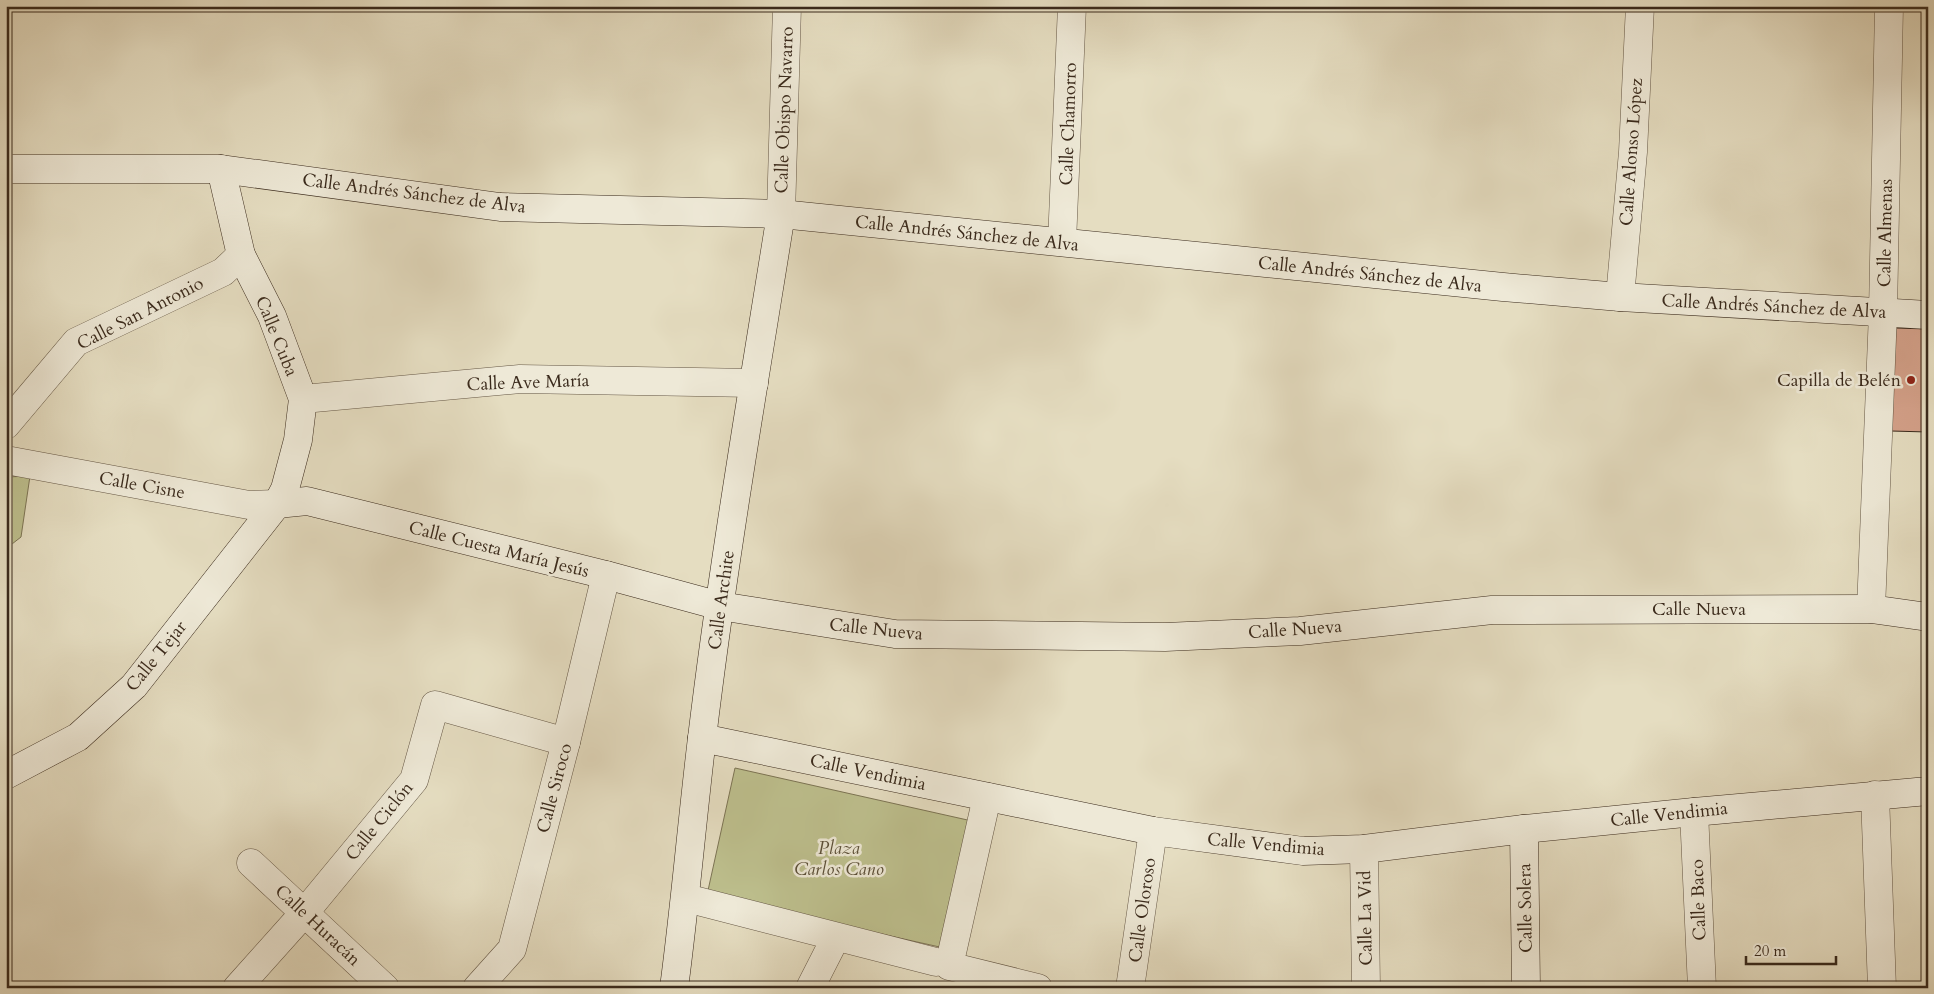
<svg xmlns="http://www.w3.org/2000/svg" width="1934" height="994" font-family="Cardo,serif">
<rect width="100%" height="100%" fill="#e5ddc1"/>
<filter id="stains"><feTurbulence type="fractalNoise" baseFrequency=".004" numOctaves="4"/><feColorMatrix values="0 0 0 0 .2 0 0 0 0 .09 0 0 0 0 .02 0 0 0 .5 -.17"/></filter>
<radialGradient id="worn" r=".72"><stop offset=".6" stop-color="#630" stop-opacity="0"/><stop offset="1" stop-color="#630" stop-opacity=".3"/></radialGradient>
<g fill="#bdbf8d" stroke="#7c7454">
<path d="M30 476 21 537 12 544 6 536V477Z"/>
<path d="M735 768 972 821 944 948 707 895Z"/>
</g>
<path fill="#d4a18a" stroke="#3a2a1c" d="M1896 328 1928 329V432L1891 431Z"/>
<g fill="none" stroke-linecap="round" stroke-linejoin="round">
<defs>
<g id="street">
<path d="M781 214 787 6"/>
<path d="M1062 242 1072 6"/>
<path d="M1620 297 1633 152 1640 6"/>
<path d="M303 399 520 379 754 383"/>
<path d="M6 425 76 342 223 272 241 255"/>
<path d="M6 460 249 505 277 504"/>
<path d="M1871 609 1883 313 1889 6"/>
<path d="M1875 795 1882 988"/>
<path d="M987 797 949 966 1038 988"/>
<path d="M1694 812 1702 988"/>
<path d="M1364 849 1366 988"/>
<path d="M251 863 385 988"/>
<path d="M686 898 936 962"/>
<path d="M237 988 305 912 414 780 435 705 566 742"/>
<path d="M477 988 512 949 566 742 606 575"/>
<path d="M810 988 836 937"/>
<path d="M1130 988 1153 831"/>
</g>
<g id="secondary">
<path d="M6 169H221L500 207 781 214 1503 287 1620 297 1928 315"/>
<path d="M277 504 307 501 606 575 720 606 895 634 1165 637 1300 631 1492 610 1871 609 1928 617"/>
<path d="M702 738 1153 831 1303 851 1364 849 1524 829 1694 812 1928 791"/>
<path d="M6 775 78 737 134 686 277 504 285 489 298 440 303 399 272 316 241 255 221 169"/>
<path d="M1524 829 1526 988"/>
<path d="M674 988C685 905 692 821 702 738 723 563 753 389 781 214"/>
</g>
</defs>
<use href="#street" stroke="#655745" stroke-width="29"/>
<use href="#secondary" stroke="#3a2a1c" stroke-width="29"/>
<use href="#street" stroke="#eee9d7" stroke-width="28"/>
<use href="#secondary" stroke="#eee9d7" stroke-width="28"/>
</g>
<circle fill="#8f2418" stroke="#eee9d7" stroke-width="2" cx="1911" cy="380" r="5"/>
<g text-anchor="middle" stroke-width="5" stroke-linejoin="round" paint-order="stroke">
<g font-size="18" fill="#3a2a1c" stroke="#eee9d7">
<text transform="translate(784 110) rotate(-88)" y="6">Calle Obispo Navarro</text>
<text transform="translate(1068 124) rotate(-88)" y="6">Calle Chamorro</text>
<text transform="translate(1631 152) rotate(-86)" y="6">Calle Alonso López</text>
<text transform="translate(414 193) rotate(7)" y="6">Calle Andrés Sánchez de Alva</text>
<text transform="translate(967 233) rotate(6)" y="6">Calle Andrés Sánchez de Alva</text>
<text transform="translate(1885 233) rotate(-89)" y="6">Calle Almenas</text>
<text transform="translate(1370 274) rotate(6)" y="6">Calle Andrés Sánchez de Alva</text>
<text transform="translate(1774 306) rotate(3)" y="6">Calle Andrés Sánchez de Alva</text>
<text transform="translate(140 313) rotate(-27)" y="6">Calle San Antonio</text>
<text transform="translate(277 336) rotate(68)" y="6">Calle Cuba</text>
<text transform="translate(528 382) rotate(-2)" y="6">Calle Ave María</text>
<text transform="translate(142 485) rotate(10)" y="6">Calle Cisne</text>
<text transform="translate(499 549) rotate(14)" y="6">Calle Cuesta María Jesús</text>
<text transform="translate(721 600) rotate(-82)" y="6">Calle Archite</text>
<text x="1699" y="615">Calle Nueva</text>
<text transform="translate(876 629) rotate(6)" y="6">Calle Nueva</text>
<text transform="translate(1295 629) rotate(-4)" y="6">Calle Nueva</text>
<text transform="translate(156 656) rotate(-51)" y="6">Calle Tejar</text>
<text transform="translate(868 772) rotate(12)" y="6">Calle Vendimia</text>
<text transform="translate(554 788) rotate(-75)" y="6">Calle Siroco</text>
<text transform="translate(1669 814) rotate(-6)" y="6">Calle Vendimia</text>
<text transform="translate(379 821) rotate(-51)" y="6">Calle Ciclón</text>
<text transform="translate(1266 844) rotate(5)" y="6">Calle Vendimia</text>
<text transform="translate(1698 900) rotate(-92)" y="6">Calle Baco</text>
<text transform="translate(1525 908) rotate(-91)" y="6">Calle Solera</text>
<text transform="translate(1142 910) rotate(-82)" y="6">Calle Oloroso</text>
<text transform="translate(1365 918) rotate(-91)" y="6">Calle La Vid</text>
<text transform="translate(318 925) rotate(43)" y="6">Calle Huracán</text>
</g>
<g font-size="18" fill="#3a2a1c" stroke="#eee9d7" text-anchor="end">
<text x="1901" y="386">Capilla de Belén</text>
</g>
<g font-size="18" font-style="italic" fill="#5b4f38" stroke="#eee9d7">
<text x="839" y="854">Plaza<tspan x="839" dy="21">Carlos Cano</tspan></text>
</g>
</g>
<rect width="1934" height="994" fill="none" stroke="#e5ddc1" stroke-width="25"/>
<rect x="8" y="8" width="1919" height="979" fill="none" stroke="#3a2a1c" stroke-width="2.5"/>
<rect x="12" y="12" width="1909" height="969" fill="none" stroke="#3a2a1c"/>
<path d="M1746 956v8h90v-8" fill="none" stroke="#3a2a1c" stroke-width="2.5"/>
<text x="1754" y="956" font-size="15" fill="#3a2a1c" stroke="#eee9d7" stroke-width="4" paint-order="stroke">20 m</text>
<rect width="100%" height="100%" filter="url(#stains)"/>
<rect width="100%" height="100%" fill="url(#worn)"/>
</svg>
